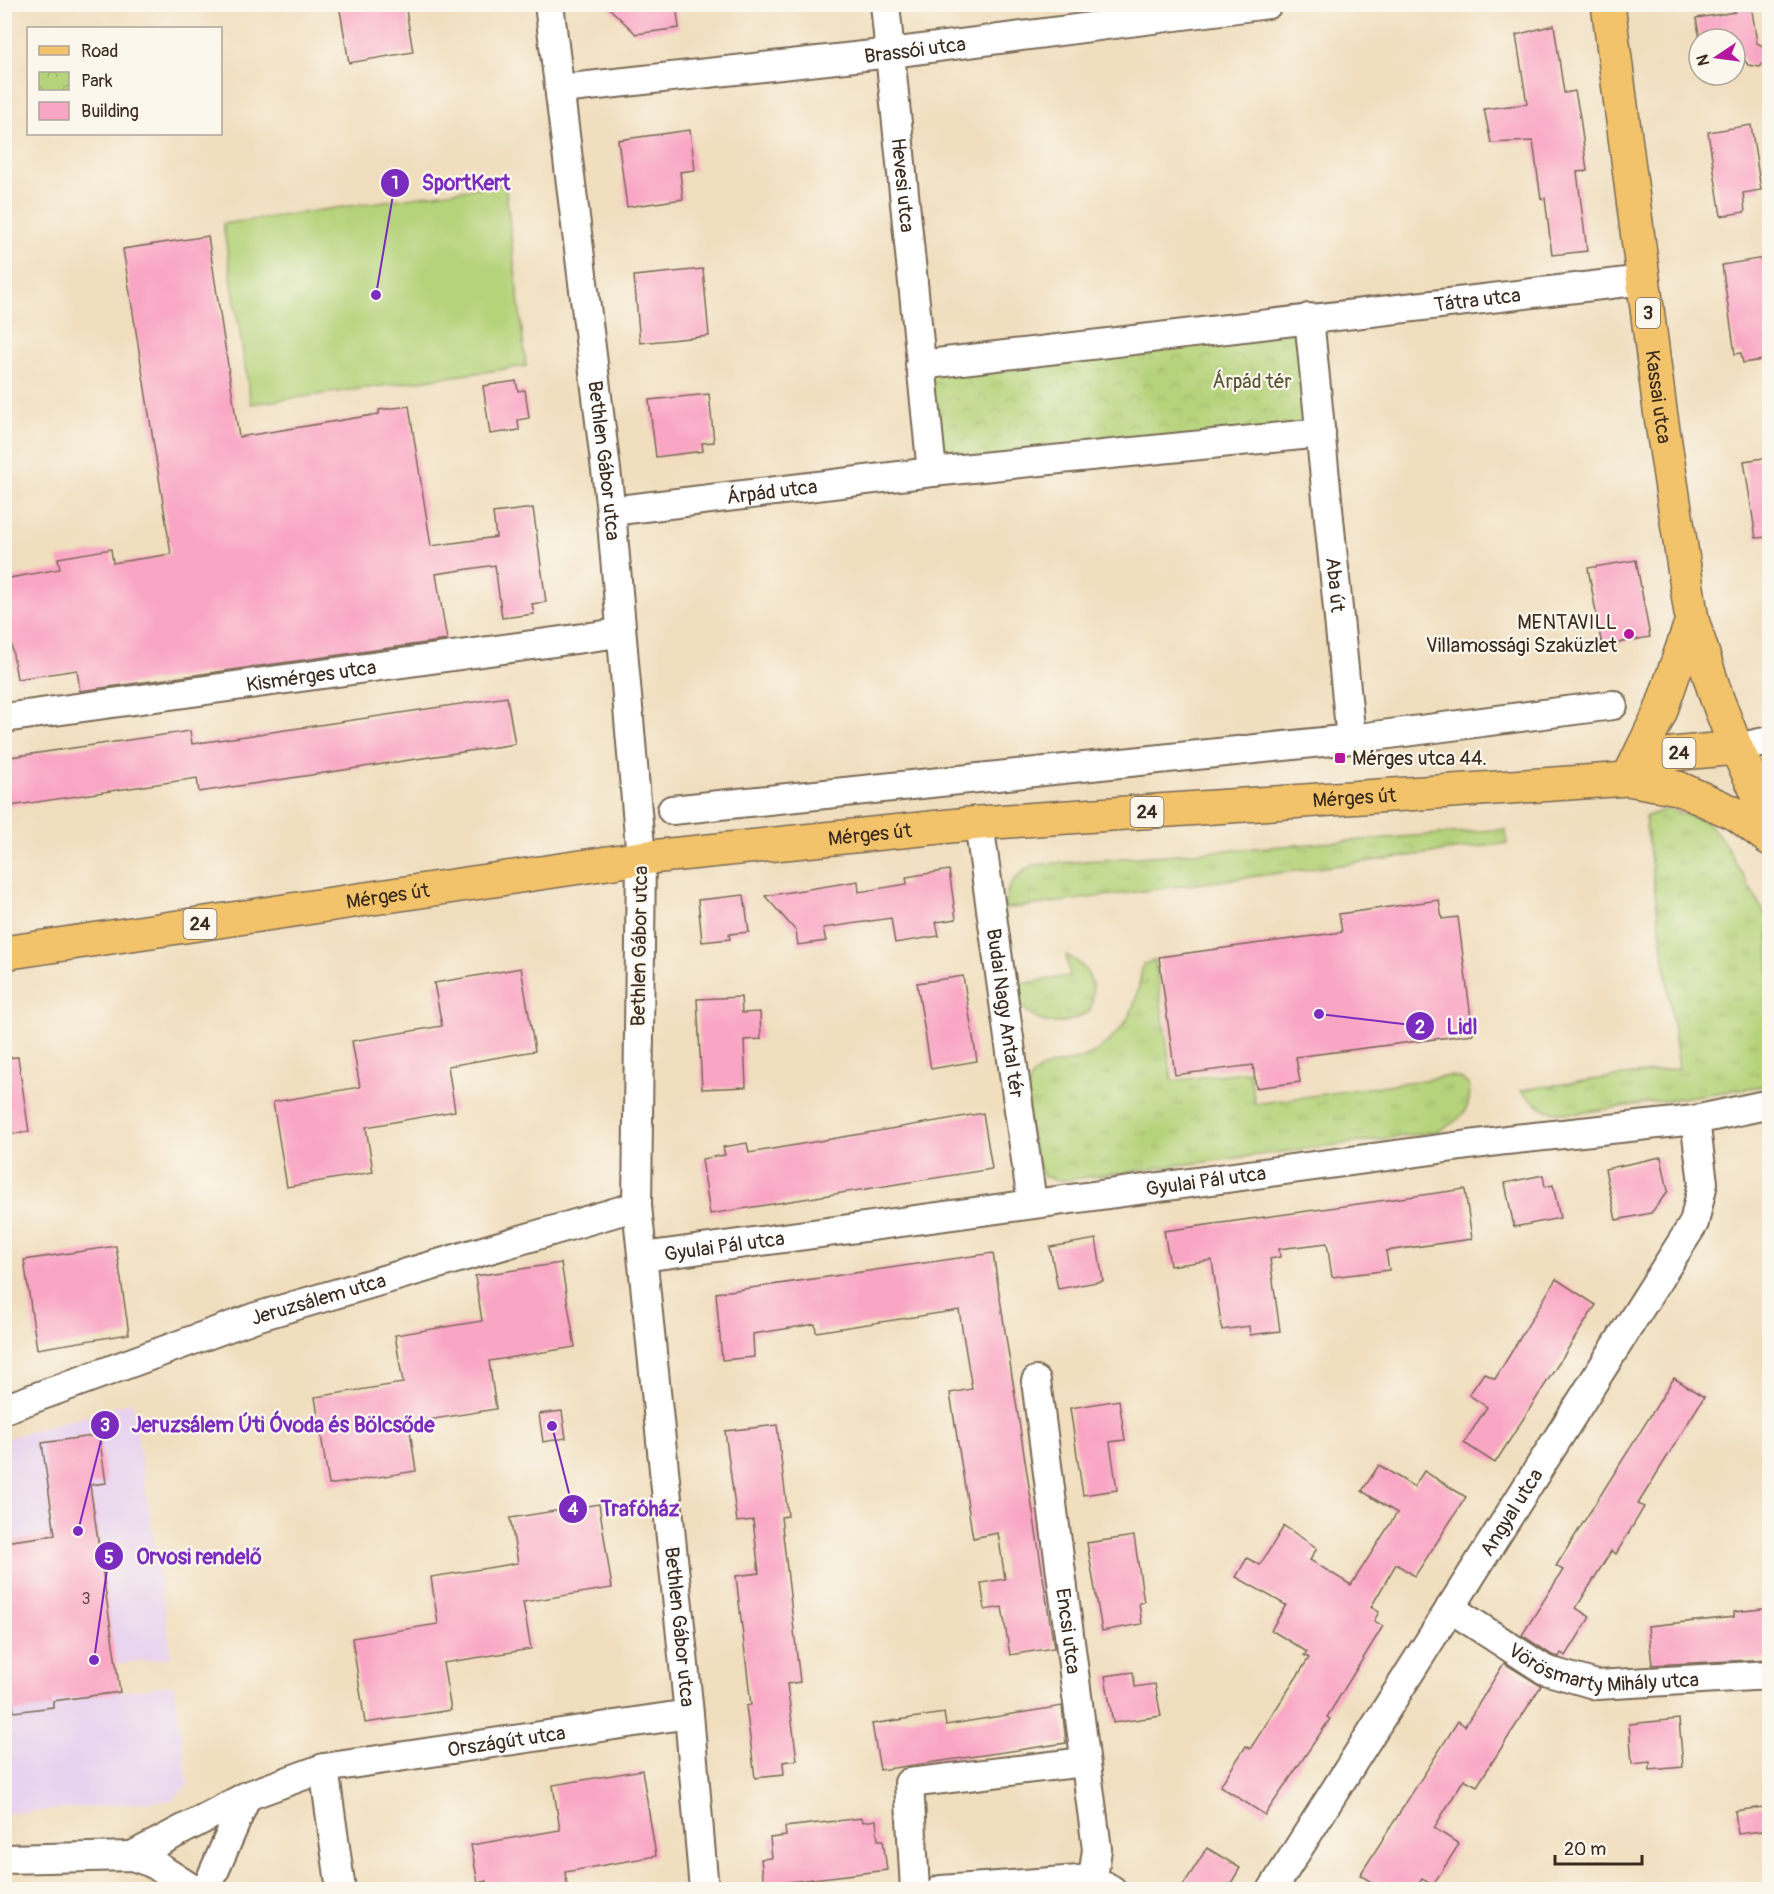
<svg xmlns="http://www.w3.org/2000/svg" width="1774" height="1894" font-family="Pangolin,sans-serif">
<defs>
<pattern id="grass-tufts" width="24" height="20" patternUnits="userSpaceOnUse" patternTransform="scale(1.5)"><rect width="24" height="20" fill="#b5d37a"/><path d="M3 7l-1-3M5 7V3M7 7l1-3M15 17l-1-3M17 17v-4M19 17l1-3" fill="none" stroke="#9db569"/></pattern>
<pattern id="park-crowns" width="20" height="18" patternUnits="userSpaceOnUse" patternTransform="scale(1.5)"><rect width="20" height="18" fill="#b5d37a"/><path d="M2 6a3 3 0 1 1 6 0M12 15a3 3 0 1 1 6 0" fill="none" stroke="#9db569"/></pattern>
</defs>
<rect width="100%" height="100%" fill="#fbf7ec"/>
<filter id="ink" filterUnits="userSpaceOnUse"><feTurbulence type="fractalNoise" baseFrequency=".0167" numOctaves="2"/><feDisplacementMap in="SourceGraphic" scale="12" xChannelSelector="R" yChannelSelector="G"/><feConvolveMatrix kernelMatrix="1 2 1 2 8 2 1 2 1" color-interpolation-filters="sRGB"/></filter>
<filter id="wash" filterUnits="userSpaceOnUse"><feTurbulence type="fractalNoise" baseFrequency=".008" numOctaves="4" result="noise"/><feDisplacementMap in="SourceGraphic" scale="24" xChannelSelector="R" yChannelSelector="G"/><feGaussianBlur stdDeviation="1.35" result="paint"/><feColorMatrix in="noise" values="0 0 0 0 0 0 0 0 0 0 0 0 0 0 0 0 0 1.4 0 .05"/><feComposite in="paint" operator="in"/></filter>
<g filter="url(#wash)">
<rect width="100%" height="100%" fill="#f0debe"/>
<path fill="#e7d2ef" d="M132 1402 172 1657 117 1664 110 1624 69 1629 120 1692 174 1685 188 1784 172 1800 5 1814V1720L12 1719 4 1661 5 1439Z"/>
<g fill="url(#grass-tufts)" stroke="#787e4c" stroke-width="1.5">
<path d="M1667 809 1705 821 1720 836 1769 921V1085L1580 1113C1548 1114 1544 1111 1520 1090L1679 1068 1645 817Z"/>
<path d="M1506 829 1507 843 1005 909C1005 886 1014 877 1033 865Z"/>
<path d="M1066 955C1091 968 1097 985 1090 1011 1056 1032 1024 1026 1013 985L1070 976Z"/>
<path d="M1155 960 1172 1081 1249 1071 1255 1104 1450 1076 1460 1078 1469 1085C1473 1112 1458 1122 1436 1132L1058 1181 1043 1176C1034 1155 1015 1087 1038 1071 1054 1061 1074 1063 1091 1055 1096 1053 1101 1047 1105 1044 1134 1020 1137 999 1143 964Z"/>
</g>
<path fill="url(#park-crowns)" stroke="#787e4c" stroke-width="1.5" d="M1304 323 1311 426 936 465 926 370Z"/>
<path fill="#b5d37a" stroke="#787e4c" stroke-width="1.5" d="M505 184 526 366 251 404 223 224Z"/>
<g id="blocks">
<g fill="#f9a5c4">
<path d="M339 4H405L413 52 349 63Z"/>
<path d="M605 4H676L679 28 636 34Z"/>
<path d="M1735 4H1751L1757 43 1763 46 1768 57 1760 67 1748 65 1742 57 1735 58V39H1700L1696 18 1735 12Z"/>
<path d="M1554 25 1564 93 1575 91 1580 117 1587 171 1577 172 1587 251 1552 255 1545 198 1541 199 1533 141 1491 143 1484 109 1527 104 1516 35Z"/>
<path d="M1751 125 1761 190 1743 193 1745 212 1721 216 1708 132Z"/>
<path d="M690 130 695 170 680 172 683 199 627 207 618 140Z"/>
<path d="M208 236 239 437 379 414V410L409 406 431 546 496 537 493 513 533 508 546 602 532 604 534 614 502 618 495 565 436 574 447 640 80 691 77 670 17 679 4 600V579L60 569 58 558 111 549 113 563 171 554 123 249Z"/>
<path d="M1763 258 1770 286V359L1743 363 1741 353 1735 354 1722 265Z"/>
<path d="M703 269 709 336 640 343 634 276Z"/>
<path d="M516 381 518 391 525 390 529 418 518 420 519 430 490 434 483 386Z"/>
<path d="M709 394 714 442 702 443 703 451 656 457 649 400Z"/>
<path d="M1770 457V537L1756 538 1744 461Z"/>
<path d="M1636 560 1650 637 1602 646 1588 568Z"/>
<path d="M507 697 515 744 199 792 197 778 4 807V758L190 731 192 744Z"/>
<path d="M949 870 956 919 936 922 939 936 895 943 891 918 823 928 826 941 798 945 796 931 765 896 858 881 859 892 907 884 906 877Z"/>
<path d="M744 895 749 932 729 934 730 939 702 942 698 900Z"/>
<path d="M1439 900 1442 919 1458 917 1473 1034 1296 1057 1300 1082 1256 1088 1253 1065 1175 1075 1159 957 1342 932 1339 914Z"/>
<path d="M521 968 535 1051 448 1066 455 1111 366 1127 373 1172 287 1187 273 1102 360 1087 352 1041 442 1026 434 983Z"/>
<path d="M963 976 977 1061 931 1069 917 983Z"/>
<path d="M741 997 742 1013 760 1012 761 1039 744 1040 746 1087 702 1089 697 999Z"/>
<path d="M18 1057 29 1132 4 1135V1058Z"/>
<path d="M983 1113 992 1169 710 1214 702 1159 725 1155 723 1147 747 1143 749 1153Z"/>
<path d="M1661 1157 1668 1191 1651 1213 1616 1220 1605 1169Z"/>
<path d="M1543 1175 1545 1187 1553 1185 1560 1218 1514 1227 1505 1183Z"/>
<path d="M1465 1189 1472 1239 1386 1251 1389 1270 1332 1277 1327 1243 1279 1249 1280 1257 1270 1259 1280 1331 1250 1335 1249 1326 1222 1330 1212 1260 1170 1266 1164 1231Z"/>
<path d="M1096 1239 1103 1281 1058 1289 1050 1247Z"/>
<path d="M116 1246 129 1334 37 1349 24 1260Z"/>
<path d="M993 1253 1054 1648 1010 1655 1002 1607 985 1610 981 1583 1005 1579 998 1533 973 1538 950 1393 972 1389 959 1310 816 1332 815 1324 753 1334 754 1357 722 1360 716 1293Z"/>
<path d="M561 1263 575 1347 489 1361 496 1409 409 1423 416 1471 329 1485 315 1397 403 1383 395 1335 482 1321 475 1276Z"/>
<path d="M1556 1279 1596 1305 1495 1463 1464 1443 1487 1407 1469 1395 1484 1373 1495 1379Z"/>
<path d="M1674 1378 1704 1397 1638 1504 1644 1507 1616 1554 1611 1551 1576 1608 1590 1617 1566 1656 1561 1653 1559 1657 1552 1655 1522 1635 1563 1570 1556 1566Z"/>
<path d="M1119 1400 1125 1440 1110 1442 1117 1490 1083 1495 1070 1408Z"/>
<path d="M562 1411 566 1438 543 1442 539 1414Z"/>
<path d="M777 1425 788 1516 781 1517 800 1682 787 1684 797 1760 783 1762 784 1775 755 1778 746 1706 751 1705 736 1576 759 1573 753 1520 737 1522 725 1431Z"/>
<path d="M99 1435 106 1483 90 1485 120 1692 53 1701V1707L14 1712 4 1643V1542L55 1535 42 1443Z"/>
<path d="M1379 1465 1414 1487 1424 1471 1466 1497 1415 1576 1396 1564 1371 1607 1379 1612 1374 1621 1383 1626 1327 1717 1330 1719 1265 1815 1220 1786 1246 1746 1250 1749 1309 1658 1304 1655 1307 1652 1271 1630 1286 1605 1236 1577 1247 1558 1260 1565 1284 1526 1317 1548 1310 1560 1351 1585 1397 1513 1362 1491Z"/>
<path d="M599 1504 612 1588 523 1602 531 1649 443 1663 451 1710 365 1723 352 1638 438 1624 431 1577 518 1563 510 1518Z"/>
<path d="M1134 1536 1144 1602 1139 1603 1142 1624 1102 1631 1087 1543Z"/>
<path d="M1770 1608V1659L1652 1665 1648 1626 1734 1617V1612Z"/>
<path d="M1504 1663 1541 1686 1477 1786 1464 1779 1434 1828 1459 1844 1433 1885 1422 1879 1415 1890H1384L1360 1875 1458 1721 1465 1726Z"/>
<path d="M1133 1672 1135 1687 1155 1684 1161 1716 1113 1723 1105 1676Z"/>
<path d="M1062 1706 1066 1743 880 1770 872 1724 944 1713 946 1725Z"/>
<path d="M1679 1719 1683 1767 1650 1770V1762L1632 1764 1629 1724Z"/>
<path d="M642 1770 656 1856 565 1872 568 1890H487L486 1881 478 1883 471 1845 560 1830 553 1785Z"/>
<path d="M1770 1806V1830L1738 1834 1735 1811Z"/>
<path d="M862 1818 863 1822 876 1820 878 1840H883L887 1870 764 1885 761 1859 772 1858 770 1838 786 1836 785 1827Z"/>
<path d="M1207 1848 1240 1868 1227 1890H1180Z"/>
</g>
</g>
</g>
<g filter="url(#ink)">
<use href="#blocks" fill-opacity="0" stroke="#7a6956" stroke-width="1.5"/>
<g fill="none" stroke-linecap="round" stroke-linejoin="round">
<defs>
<g id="minor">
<path id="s1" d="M549 4 611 511 641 858 637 1206 689 1714 704 1890"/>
<path id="s2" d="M885 4 932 472"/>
<path id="s3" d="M561 89 891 53 1268 4"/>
<path id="s4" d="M1309 318 1351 739"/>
<path id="s5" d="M920 365 1644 280"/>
<path id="s6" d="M611 511 932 472 1321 433"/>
<path id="s7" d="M4 718 619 633"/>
<path d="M1736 748 1770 741"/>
<path d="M672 810 1351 739 1613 705"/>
<path id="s8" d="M979 823 1032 1203"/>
<path id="s9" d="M643 1257 1506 1140 1695 1120 1770 1104"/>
<path id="s10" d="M1036 1381 1097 1849 1093 1879"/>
<path id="s11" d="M4 1409 256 1317 637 1206"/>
<path id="s12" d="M1450 1608 1545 1670 1597 1685 1770 1675"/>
<path d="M324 1768 341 1890"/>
<path id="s13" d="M132 1856 247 1796 324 1768 689 1714"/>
<path d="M4 1859 132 1856 152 1863 194 1890"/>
<path d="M206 1890 247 1796"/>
<path d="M915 1890 909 1783 1084 1762"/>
<path d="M941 1890 1093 1879 1112 1890"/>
<path id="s14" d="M1272 1890 1694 1223 1703 1183 1695 1120"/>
</g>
<g id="major">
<path id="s15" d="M1608 4 1660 410 1692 620 1716 696 1736 748 1770 818"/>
<path d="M1628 779 1660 713 1692 620"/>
<path d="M1628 779 1678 788 1738 815 1770 839"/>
<path id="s16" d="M4 953 641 858 979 823 1628 779 1672 754 1736 748"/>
</g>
</defs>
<use href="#minor" stroke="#7a6956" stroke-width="32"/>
<use href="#major" stroke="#7a6956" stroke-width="36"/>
<use href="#minor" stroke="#fff" stroke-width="28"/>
<use href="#major" stroke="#f2c36a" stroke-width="33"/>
</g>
</g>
<g fill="#b5179e" stroke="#fbf7ec" stroke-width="2">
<circle cx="1629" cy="634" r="6"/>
<rect x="1334" y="752" width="12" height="12" rx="3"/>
</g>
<g text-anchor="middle" stroke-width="4.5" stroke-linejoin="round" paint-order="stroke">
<g font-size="16" fill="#6a4948">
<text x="86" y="1604">3</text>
</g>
<g fill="#fbf7ec" stroke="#75685c" stroke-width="1.5">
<rect x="1636" y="298" width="24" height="30" rx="4.5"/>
<rect x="1662.5" y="738" width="33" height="30" rx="4.5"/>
<rect x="1130.5" y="797" width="33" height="30" rx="4.5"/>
<rect x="183.5" y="909" width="33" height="30" rx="4.5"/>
</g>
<g font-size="18" font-weight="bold" fill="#3b2a1e">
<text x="1648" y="319">3</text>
<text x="1679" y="759">24</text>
<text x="1147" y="818">24</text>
<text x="200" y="930">24</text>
</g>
<g font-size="20" fill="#3b2a1e" stroke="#fbf7ec">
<text dy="7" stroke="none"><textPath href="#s3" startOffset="356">Brassói utca</textPath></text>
<text dy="7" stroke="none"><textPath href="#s2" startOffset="182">Hevesi utca</textPath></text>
<text dy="7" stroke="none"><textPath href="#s5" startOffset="561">Tátra utca</textPath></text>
<text dy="7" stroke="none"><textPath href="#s15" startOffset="396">Kassai utca</textPath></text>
<text dy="7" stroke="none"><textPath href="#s1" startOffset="460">Bethlen Gábor utca</textPath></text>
<text dy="7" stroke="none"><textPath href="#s6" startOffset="162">Árpád utca</textPath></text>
<text dy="7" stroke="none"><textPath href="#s4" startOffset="268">Aba út</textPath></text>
<text dy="7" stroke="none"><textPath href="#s7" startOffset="310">Kismérges utca</textPath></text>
<text dy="7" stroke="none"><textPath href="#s16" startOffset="1360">Mérges út</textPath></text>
<text dy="7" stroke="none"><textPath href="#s16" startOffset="874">Mérges út</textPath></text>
<text dy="7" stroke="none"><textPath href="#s16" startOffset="388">Mérges út</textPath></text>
<text transform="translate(639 946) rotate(-89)" y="7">Bethlen Gábor utca</text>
<text dy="7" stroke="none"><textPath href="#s8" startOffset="192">Budai Nagy Antal tér</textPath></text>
<text dy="7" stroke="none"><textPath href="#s9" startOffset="568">Gyulai Pál utca</textPath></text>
<text dy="7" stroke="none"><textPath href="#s9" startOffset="82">Gyulai Pál utca</textPath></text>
<text dy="7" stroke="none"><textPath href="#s11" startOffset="333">Jeruzsálem utca</textPath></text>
<text dy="7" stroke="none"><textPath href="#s14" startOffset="447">Angyal utca</textPath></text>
<text dy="7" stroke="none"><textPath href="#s1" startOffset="1630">Bethlen Gábor utca</textPath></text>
<text dy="7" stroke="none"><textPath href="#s10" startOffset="252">Encsi utca</textPath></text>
<text dy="7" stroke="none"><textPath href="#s12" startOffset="171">Vörösmarty Mihály utca</textPath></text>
<text dy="7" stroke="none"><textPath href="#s13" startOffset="396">Országút utca</textPath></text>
</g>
<g font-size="20" fill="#5a5435" stroke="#fbf7ec">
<text x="1252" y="388">Árpád tér</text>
</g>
<g font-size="20" fill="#3b2a1e" stroke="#fbf7ec" text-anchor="end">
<text x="1617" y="629">MENTAVILL<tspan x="1617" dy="23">Villamossági Szaküzlet</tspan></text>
<text x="1352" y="765" text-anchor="start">Mérges utca 44.</text>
</g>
</g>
<path fill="none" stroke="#7b2cbf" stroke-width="2" d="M376 295L395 183M1319 1014L1420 1026M78 1531L105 1425M552 1426L573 1509M94 1660L109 1556"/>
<g fill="#7b2cbf" stroke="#fbf7ec" stroke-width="2">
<circle cx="376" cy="295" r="6"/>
<circle cx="1319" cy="1014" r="6"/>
<circle cx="78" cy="1531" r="6"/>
<circle cx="552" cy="1426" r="6"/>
<circle cx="94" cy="1660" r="6"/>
<circle cx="395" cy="183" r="15"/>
<circle cx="1420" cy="1026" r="15"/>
<circle cx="105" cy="1425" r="15"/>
<circle cx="573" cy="1509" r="15"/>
<circle cx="109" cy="1556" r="15"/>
</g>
<g font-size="18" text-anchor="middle" font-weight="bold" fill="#fff">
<text x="395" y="189">1</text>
<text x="1420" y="1033">2</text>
<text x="105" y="1431">3</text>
<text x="573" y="1515">4</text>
<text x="109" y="1563">5</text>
</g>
<g font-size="21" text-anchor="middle" font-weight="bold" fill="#7b2cbf" stroke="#fbf7ec" stroke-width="4.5" stroke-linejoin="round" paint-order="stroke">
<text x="466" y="190">SportKert</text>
<text x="1462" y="1034">Lidl</text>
<text x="283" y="1432">Jeruzsálem Úti Óvoda és Bölcsőde</text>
<text x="640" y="1516">Trafóház</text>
<text x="199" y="1564">Orvosi rendelő</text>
</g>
<rect width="1774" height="1894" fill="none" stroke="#fbf7ec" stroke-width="24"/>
<rect x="27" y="27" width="195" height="108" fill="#fbf7ec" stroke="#aea59a" stroke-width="1.5"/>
<rect x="39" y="46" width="30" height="9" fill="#f2c36a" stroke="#aea59a" stroke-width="1.5"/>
<text x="81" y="57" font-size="18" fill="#3b2a1e">Road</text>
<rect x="39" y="72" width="30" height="18" fill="url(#park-crowns)" stroke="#aea59a" stroke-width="1.5"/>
<text x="81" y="87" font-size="18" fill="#3b2a1e">Park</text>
<rect x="39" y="102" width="30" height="18" fill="#f9a5c4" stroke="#aea59a" stroke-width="1.5"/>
<text x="81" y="117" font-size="18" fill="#3b2a1e">Building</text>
<g transform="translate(1717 57) rotate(257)"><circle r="28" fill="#fbf7ec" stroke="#aea59a" stroke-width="1.5"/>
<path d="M0-4.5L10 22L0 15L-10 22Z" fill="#b5179e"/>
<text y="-9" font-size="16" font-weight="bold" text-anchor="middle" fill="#3b2a1e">N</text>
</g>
<path d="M1555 1855v9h87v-9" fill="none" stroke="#3b2a1e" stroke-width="3"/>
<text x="1564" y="1855" font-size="18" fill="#3b2a1e" stroke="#fbf7ec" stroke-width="4.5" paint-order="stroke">20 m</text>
</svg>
